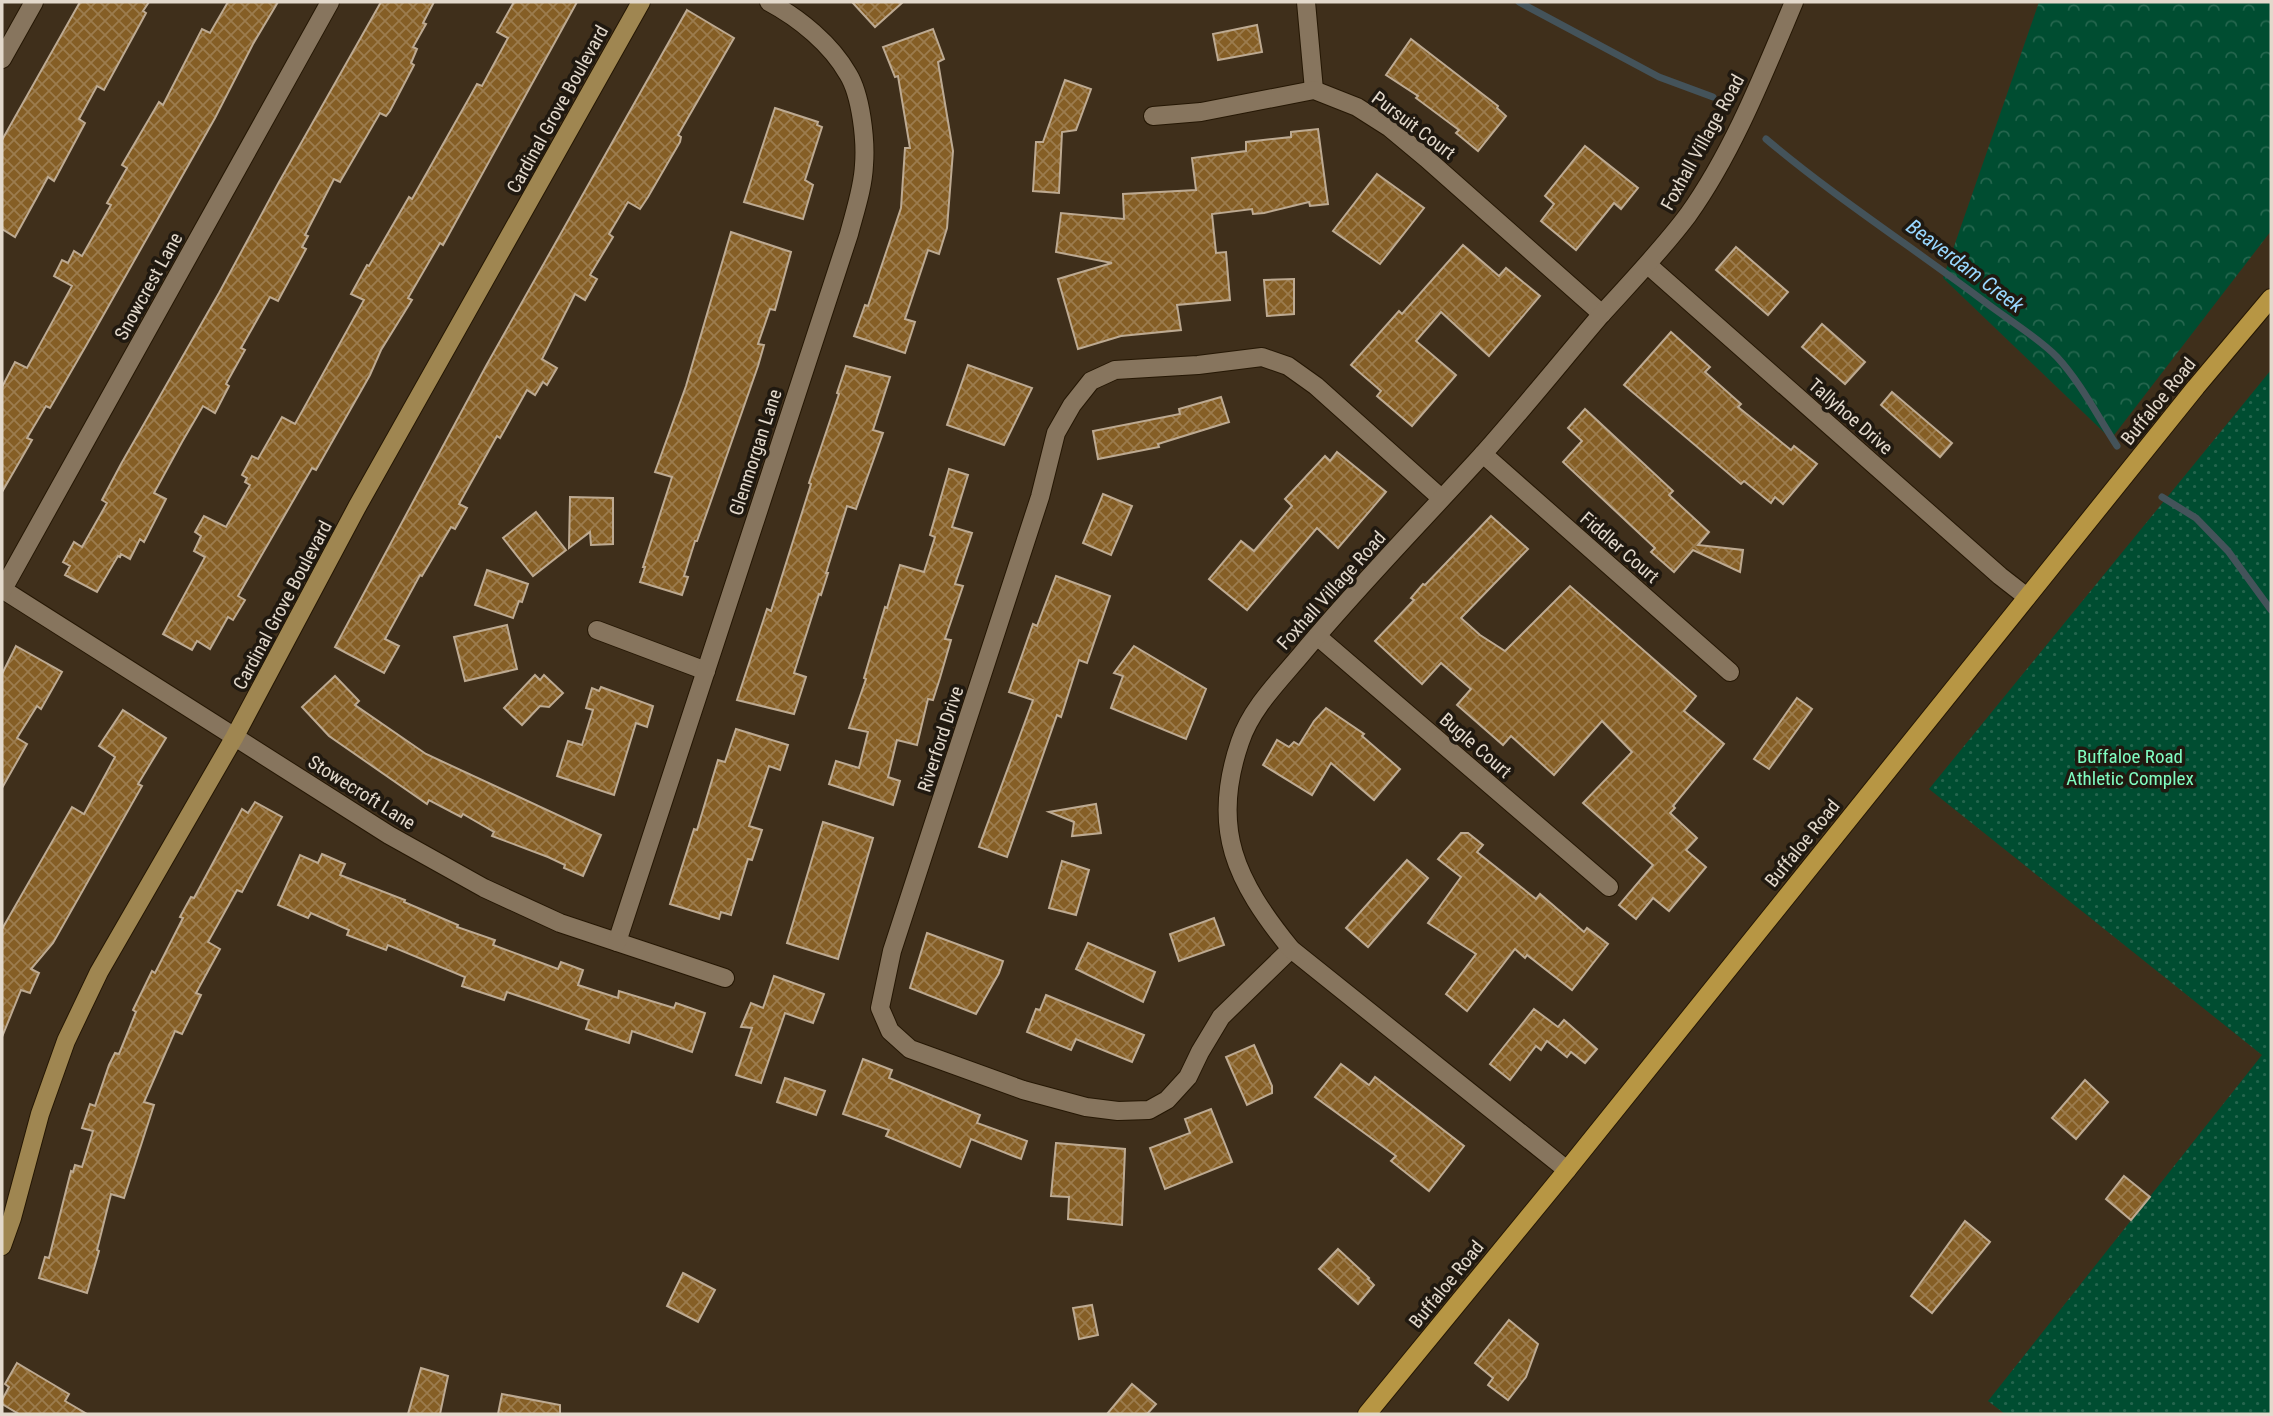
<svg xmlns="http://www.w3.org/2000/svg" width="2273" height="1416" font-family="'Roboto Condensed',sans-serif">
<defs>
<pattern id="forest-crowns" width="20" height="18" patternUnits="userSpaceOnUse" patternTransform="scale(1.75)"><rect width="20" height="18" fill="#004d31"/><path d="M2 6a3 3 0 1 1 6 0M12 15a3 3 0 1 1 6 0" fill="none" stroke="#25664e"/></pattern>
<pattern id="park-dots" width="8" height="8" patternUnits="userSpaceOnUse" patternTransform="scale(1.75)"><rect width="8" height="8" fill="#004d31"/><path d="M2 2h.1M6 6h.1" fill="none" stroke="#25664e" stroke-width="1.8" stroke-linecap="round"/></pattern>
<pattern id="building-cross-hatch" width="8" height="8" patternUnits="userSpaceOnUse" patternTransform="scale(1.75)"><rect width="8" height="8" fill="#855e25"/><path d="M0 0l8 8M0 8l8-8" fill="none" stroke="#9c7c4e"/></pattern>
</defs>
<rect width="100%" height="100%" fill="#3f2f1b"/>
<path fill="url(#forest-crowns)" d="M2039 2H2271V231L2111 439 1943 278Z"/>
<path fill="url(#park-dots)" d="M2271 370V1414H2005L1988 1401 2262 1055 1929 789Z"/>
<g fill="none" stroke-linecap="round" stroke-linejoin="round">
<g stroke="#44535a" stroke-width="7">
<path d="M1519 2 1659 77 1713 97"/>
<path d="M1766 139C1836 198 1912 247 1985 302 2007 319 2039 338 2057 357 2081 383 2098 417 2117 446"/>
<path d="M2162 497 2196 518 2228 551 2271 610"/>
</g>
</g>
<g fill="url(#building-cross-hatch)" stroke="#bdaa92" stroke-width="2">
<path d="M80 2H149L143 11 146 13 104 90 97 86 79 119 85 123 54 181 48 177 15 237 2 229V140Z"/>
<path d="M228 2H278L253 44 215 118 87 344 50 408 46 406 27 438 32 440 2 492V387L15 362 27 368 72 286 54 276 62 260 68 263 74 251 82 256 111 205 107 203 127 168 122 165 159 102 163 105 202 29 210 33Z"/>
<path d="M381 2H434L423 23 426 24 413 47 417 49 411 63 414 65 390 111 386 116 380 113 340 182 334 179 305 235 308 236 302 247 306 249 278 301 270 297 241 348 245 350 226 384 229 386 215 413 203 406 182 442 154 493 166 499 144 542 140 539 130 559 121 554 120 557 118 556 97 592 65 575 70 566 63 562 74 542 82 547 107 503 102 500 121 464 219 293 279 182Z"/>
<path d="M514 2H577L443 245 440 243 408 298 412 300 381 350 370 375 316 470 312 468 238 596 245 600 233 620 228 617 210 649 197 641 192 650 163 634 205 557 194 551 201 536 195 532 204 516 226 527 250 485 245 482 247 478 242 475 252 456 258 459 282 417 295 424 364 300 351 294 367 265 369 266 409 197 412 199 477 84 482 86 508 38 497 32Z"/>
<path d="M852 2H903L875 27Z"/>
<path d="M687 10 734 38 678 135 681 137 680 142 648 197 640 209 628 202 609 234 613 237 590 275 597 279 585 300 575 294 542 359 557 368 547 385 543 382 535 395 527 390 500 438 497 436 459 504 467 508 455 529 451 527 422 576 420 575 385 639 399 646 384 673 335 647 486 366Z"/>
<path d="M1257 25 1262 52 1218 60 1213 34Z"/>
<path d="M933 29 944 59 938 62 953 151 947 228 939 254 928 250 905 319 915 322 905 353 854 336 865 305 868 306 901 208 905 148H910L898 76 895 77 883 47Z"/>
<path d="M1411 39 1498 106 1497 108 1506 116 1478 151 1456 133 1459 130 1416 98 1418 96 1386 75Z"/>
<path d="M1065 80 1091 89 1076 130 1062 132 1059 193 1033 191 1036 142H1043Z"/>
<path d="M775 108 818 122 817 125 822 127 805 180 813 185 803 219 744 202Z"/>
<path d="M1318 129 1328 204 1310 206 1309 202 1264 213 1253 214 1252 209 1212 214 1216 253 1226 252 1230 300 1177 305 1181 330 1121 336 1078 349 1058 279 1112 263 1056 252 1061 213 1124 219 1123 194 1196 190 1192 158 1246 151V142L1291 137V132Z"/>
<path d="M1585 146 1638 188 1621 209 1614 203 1576 250 1541 221 1554 204 1545 196Z"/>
<path d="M1377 174 1424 208 1380 264 1333 231Z"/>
<path d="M731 232 791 252 775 310 770 309 758 344 764 345 758 366 697 541H695L684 576 688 577 682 595 640 582 645 567H643L672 477 655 472 686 386Z"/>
<path d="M1463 245 1499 276 1506 268 1540 296 1489 356 1441 312 1416 341 1456 375 1412 426 1377 396 1381 391 1351 365 1399 311 1402 314Z"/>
<path d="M1736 247 1788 292 1768 315 1716 270Z"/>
<path d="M1294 279V314L1267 316 1264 280Z"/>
<path d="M1822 324 1865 362 1845 384 1802 347Z"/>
<path d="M1671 332 1710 367 1705 372 1741 404 1738 407 1791 450 1794 446 1817 464 1783 504 1775 497 1771 503 1744 481 1741 484 1624 385Z"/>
<path d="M968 365 1032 388 1004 445 947 425Z"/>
<path d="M846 366 890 377 873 430 883 433 856 509 847 506 826 573H828L821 595 819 594 794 673 806 677 794 714 737 700 767 609 771 611 811 484 809 483 839 394 837 393Z"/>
<path d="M1892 392 1952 443 1940 457 1881 405Z"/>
<path d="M1221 397 1229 422 1158 444 1159 447 1098 459 1093 431 1180 414 1179 409Z"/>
<path d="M1585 409 1673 491 1669 495 1709 532 1698 545 1743 550 1740 572 1693 550 1674 572 1651 552 1655 548 1563 462 1582 441 1568 428Z"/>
<path d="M1337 452 1386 492 1338 548 1317 528 1247 610 1209 579 1241 541 1254 551 1292 506 1285 499 1325 456 1330 461Z"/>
<path d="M949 469 968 475 952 527 972 533 955 584 963 586 945 639 951 640 940 678 933 700 928 699 917 745 897 740 888 777 900 781 893 805 829 784 836 761 859 768 868 732 849 728 866 679 864 678 885 607 887 608 900 565 924 572 935 537 930 535Z"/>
<path d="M1103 494 1132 506 1111 555 1083 543Z"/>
<path d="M570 497 613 498V544L591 545 590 532 569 548Z"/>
<path d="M536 512 566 550 533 576 503 538Z"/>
<path d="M1491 516 1528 549 1461 618 1480 635 1505 651 1570 586 1696 696 1684 711 1724 744 1673 806 1675 808 1670 813 1697 838 1686 850 1706 867 1669 911 1653 898 1636 919 1619 905 1653 865 1583 803 1632 752 1602 721 1554 775 1511 736 1503 745 1457 705 1471 689 1441 663 1422 684 1375 641 1414 600 1411 598 1423 584 1425 585Z"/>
<path d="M487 570 528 584 522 602 519 601 513 618 475 605Z"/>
<path d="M1056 576 1110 596 1087 663 1079 660 1061 717 1057 715 1007 857 979 847 1033 700 1009 692 1033 624 1037 626Z"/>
<path d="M507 625 517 669 465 681 454 637Z"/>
<path d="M16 646 62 672 41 709 37 706 17 738 27 744 2 788V674Z"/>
<path d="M1134 646 1206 689 1186 739 1111 708 1123 676 1114 673Z"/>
<path d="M535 675 540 680 544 675 563 693 549 707 540 706 522 725 504 708Z"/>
<path d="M335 676 359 701 355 705 426 754 601 835 583 876 564 868 565 865 548 857 492 836 494 832 463 814 461 817 429 800 427 804 329 736 302 707Z"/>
<path d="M601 687 653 706 647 727 636 723 614 795 557 776 568 741 582 745 593 710 586 708 592 688 599 691Z"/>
<path d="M1797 698 1812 709 1769 769 1754 759Z"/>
<path d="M1326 708 1364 734 1362 736 1400 769 1374 800 1331 763 1312 795 1263 765 1277 740 1289 747 1294 742 1299 745 1314 721Z"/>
<path d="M123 710 166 738 138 784 142 786 53 943 31 969 39 973 30 993 21 990 2 1037V929L72 807 84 814 115 757 99 746Z"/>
<path d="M736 729 788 745 780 770 769 766 749 826 762 830 752 860 748 859 731 915 721 912 719 919 670 904 694 829 697 830 718 760 725 762Z"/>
<path d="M255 802 282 817 242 892 237 890 208 942 220 949 196 993 201 995 182 1034 175 1031 144 1102 154 1105 124 1198 111 1194 97 1250 99 1251 87 1293 39 1278 45 1257 49 1258 71 1171 73 1172 75 1165 82 1167 93 1131 82 1128 90 1104 95 1106 109 1065 115 1053 119 1054 136 1012 133 1010 152 971 155 973 183 918 180 917 191 897 194 898 242 809 248 813Z"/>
<path d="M1096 804 1101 833 1072 836 1074 822 1049 812Z"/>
<path d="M823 822 873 838 838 959 787 943Z"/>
<path d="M1461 833H1468L1483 845 1477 852 1536 899 1540 894 1584 932 1587 928 1608 944 1572 990 1527 955 1525 958 1515 949 1467 1011 1446 994 1476 954 1428 923 1461 877 1438 859Z"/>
<path d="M322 854 345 864 340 875 405 900 404 902 458 925 457 927 495 940 493 945 558 969 561 962 583 970 578 985 618 998 619 991 674 1008 676 1003 705 1013 692 1052 632 1031 629 1043 586 1029 589 1020 507 992 504 1000 462 986 465 977 388 945 386 950 347 935 349 930 311 913 308 918 278 905 300 855 318 863Z"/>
<path d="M1407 860 1428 878 1368 947 1346 928Z"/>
<path d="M1062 861 1089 870 1076 915 1049 908Z"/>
<path d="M1214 918 1224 945 1179 961 1170 934Z"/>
<path d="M927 933 1003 961 999 973 976 1014 910 988Z"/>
<path d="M1088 943 1155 972 1143 1002 1076 969Z"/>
<path d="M774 976 824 994 813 1023 785 1013 761 1083 736 1075 752 1028 741 1027 751 1003 763 1008Z"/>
<path d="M1046 995 1144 1035 1132 1062 1076 1039 1071 1050 1027 1032 1036 1009 1040 1010Z"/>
<path d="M1534 1009 1558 1027 1564 1020 1597 1049 1585 1063 1571 1052 1567 1057 1547 1041 1541 1050 1536 1046 1510 1080 1490 1064Z"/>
<path d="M1254 1045 1272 1086V1093L1247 1105 1226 1057Z"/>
<path d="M863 1059 892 1070 889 1078 980 1115 977 1123 1027 1141 1021 1159 971 1139 960 1167 886 1136 889 1130 843 1114Z"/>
<path d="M1341 1064 1369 1085 1375 1077 1464 1146 1429 1191 1391 1161 1396 1156 1315 1097Z"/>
<path d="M785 1078 825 1091 816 1115 777 1102Z"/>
<path d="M2085 1080 2108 1102 2076 1139 2052 1118Z"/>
<path d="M1211 1109 1232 1162 1165 1189 1150 1148 1190 1133 1185 1119Z"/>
<path d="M1056 1143 1125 1149 1122 1225 1068 1219 1069 1197 1051 1196Z"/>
<path d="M2124 1176 2150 1197 2131 1220 2106 1199Z"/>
<path d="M1965 1221 1990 1242 1932 1313 1911 1296Z"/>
<path d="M1338 1249 1369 1278 1368 1279 1374 1285 1358 1304 1319 1269Z"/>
<path d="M683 1273 715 1290 698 1322 667 1306Z"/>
<path d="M1092 1305 1098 1335 1079 1339 1073 1308Z"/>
<path d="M1509 1320 1538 1344 1526 1377 1508 1400 1488 1385 1493 1378 1475 1363Z"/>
<path d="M17 1363 69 1394 65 1401 87 1414H19L2 1404V1400L9 1387 5 1384Z"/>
<path d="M421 1368 448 1376 440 1414H408Z"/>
<path d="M1132 1384 1156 1404 1147 1414H1107Z"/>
<path d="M502 1394 560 1405V1414H498Z"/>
</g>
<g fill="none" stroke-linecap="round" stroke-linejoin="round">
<defs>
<g id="street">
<path d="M1306 2 1314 90"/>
<path d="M2 59 34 2"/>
<path d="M1153 116 1201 112 1314 90 1357 107 1390 128 1426 158 1602 314"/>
<path d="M1648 265 2000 576 2027 597"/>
<path d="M1483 454 1730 672"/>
<path d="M2 589 389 835 484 888 560 923 725 978"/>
<path d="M2 591 330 2"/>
<path d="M597 630 706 671"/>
<path d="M1317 636 1609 887"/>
<path d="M617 942 849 234C855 211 863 188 864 165 866 140 861 95 848 74 831 44 799 18 769 2"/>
<path d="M1291 949 1221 1017 1200 1052 1188 1077 1167 1100 1149 1110 1118 1111 1086 1107 1023 1090 910 1049 890 1031 880 1008 892 951 1040 497 1056 433 1072 405 1091 381 1115 370 1198 365 1262 357 1288 366 1316 386 1441 498"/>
<path d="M1567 1170 1291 949C1236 881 1210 829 1240 742 1251 709 1278 682 1300 656 1358 586 1422 521 1483 454 1523 409 1561 362 1600 316 1630 283 1661 251 1688 215 1733 152 1764 73 1794 2"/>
</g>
<path id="secondary" d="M2 1246 12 1218 40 1114 66 1041 99 972 234 738 357 507 641 2"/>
<path id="primary" d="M1367 1414 1567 1170 2196 387 2271 298"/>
</defs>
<use href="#street" stroke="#251704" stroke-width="20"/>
<use href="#secondary" stroke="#251704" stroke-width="20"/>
<use href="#primary" stroke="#251704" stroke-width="20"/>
<use href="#street" stroke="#87755e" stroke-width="18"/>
<use href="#secondary" stroke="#9f8651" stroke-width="18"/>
<use href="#primary" stroke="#b79644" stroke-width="18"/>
</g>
<g text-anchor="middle" stroke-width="7" stroke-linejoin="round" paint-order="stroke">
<g font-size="19" fill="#e3d9cc" stroke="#201910">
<text transform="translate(557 109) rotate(-61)" y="7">Cardinal Grove Boulevard</text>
<text transform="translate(1414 125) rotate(37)" y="7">Pursuit Court</text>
<text transform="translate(1702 142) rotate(-61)" y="7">Foxhall Village Road</text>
<text transform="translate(148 286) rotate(-61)" y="7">Snowcrest Lane</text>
<text transform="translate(2158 401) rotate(-51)" y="7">Buffaloe Road</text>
<text transform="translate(1851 416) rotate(41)" y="7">Tallyhoe Drive</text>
<text transform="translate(755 452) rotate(-72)" y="7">Glenmorgan Lane</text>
<text transform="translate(1620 547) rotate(41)" y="7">Fiddler Court</text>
<text transform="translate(1331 590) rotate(-48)" y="7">Foxhall Village Road</text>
<text transform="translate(282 605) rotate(-62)" y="7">Cardinal Grove Boulevard</text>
<text transform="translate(940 739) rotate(-72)" y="7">Riverford Drive</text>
<text transform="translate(1476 745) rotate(41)" y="7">Bugle Court</text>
<text transform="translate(362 792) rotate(32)" y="7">Stowecroft Lane</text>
<text transform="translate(1802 843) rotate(-51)" y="7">Buffaloe Road</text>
<text transform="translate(1446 1284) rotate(-51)" y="7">Buffaloe Road</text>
</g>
<g font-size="19" fill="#80fdc1" stroke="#201910">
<text x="2130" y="763">Buffaloe Road<tspan x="2130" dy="22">Athletic Complex</tspan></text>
</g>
<g font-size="21" font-style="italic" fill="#99d7ff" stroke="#201910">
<text transform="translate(1965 266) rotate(37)" y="7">Beaverdam Creek</text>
</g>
</g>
<rect width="2273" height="1416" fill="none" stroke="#e3d9cc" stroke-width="7"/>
</svg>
